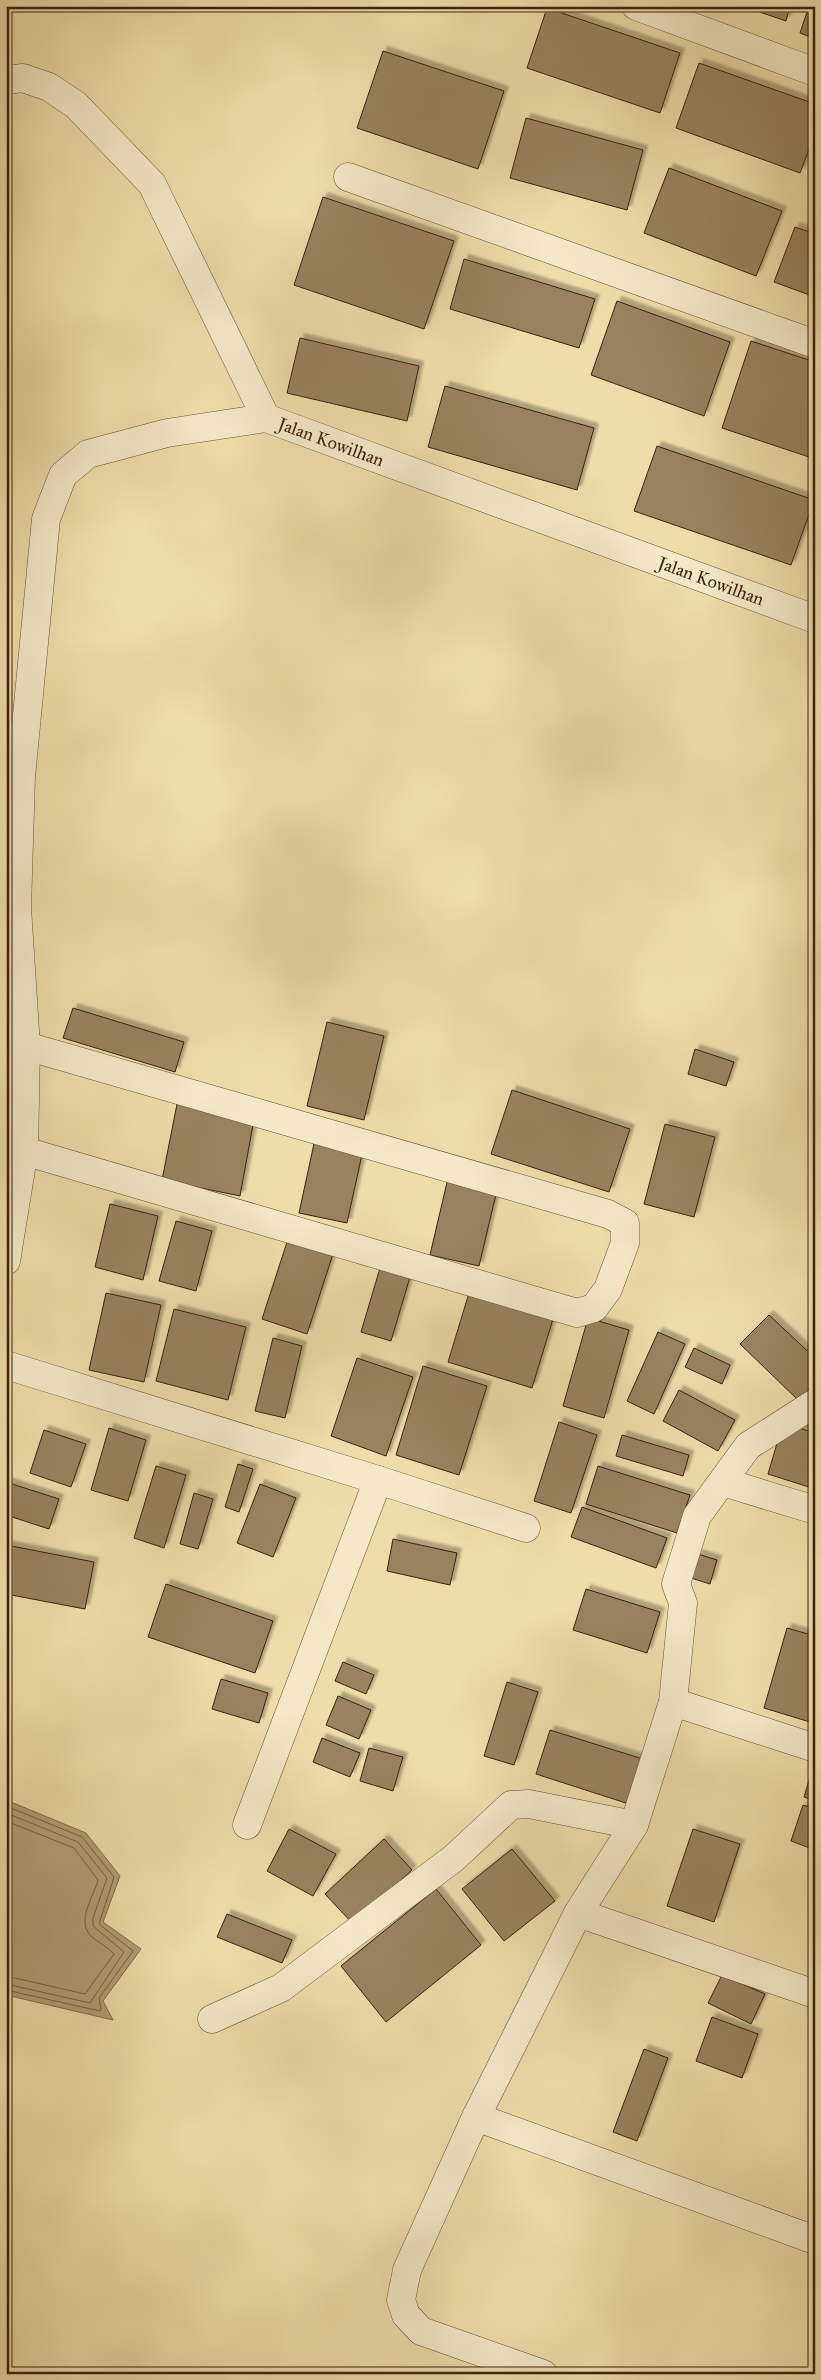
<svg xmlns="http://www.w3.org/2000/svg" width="821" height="2380" font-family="'IM FELL Great Primer',serif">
<defs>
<filter id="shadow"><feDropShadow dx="4.5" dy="-4.5" stdDeviation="1" flood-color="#0004"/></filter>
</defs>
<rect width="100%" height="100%" fill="#eedcaa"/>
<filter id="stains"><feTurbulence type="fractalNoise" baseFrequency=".004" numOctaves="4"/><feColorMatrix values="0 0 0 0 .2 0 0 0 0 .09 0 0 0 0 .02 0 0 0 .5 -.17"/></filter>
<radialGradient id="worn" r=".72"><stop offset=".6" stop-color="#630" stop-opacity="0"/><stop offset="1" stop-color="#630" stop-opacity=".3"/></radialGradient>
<path fill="#b29c75" stroke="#836a4c" d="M6 1800 86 1833 120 1876 103 1922 141 1949 103 2001 113 2020 6 1995Z"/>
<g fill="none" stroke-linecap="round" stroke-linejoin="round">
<g stroke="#785e42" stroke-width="1">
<path d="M6 1806 82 1837 114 1877 99 1924 133 1951 99 1998 101 2009 100 2011 6 1990"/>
<path d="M6 1813 78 1842 107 1878 93 1918V1926L124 1952 90 2003 6 1984"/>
<path d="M6 1821 74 1848 98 1880C94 1896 75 1922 92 1937 99 1943 108 1947 114 1954L85 1994 6 1976"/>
</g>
</g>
<g fill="#998260" stroke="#3d200f" filter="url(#shadow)">
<path d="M742 6H790L786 21Z"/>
<path d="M809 6H815V39L800 33Z"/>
<path d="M547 8 680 53 660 113 527 68Z"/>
<path d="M383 51 504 91 478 169 357 128Z"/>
<path d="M699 63 815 104V133L800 173 676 128Z"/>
<path d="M526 118 643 150 627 210 510 178Z"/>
<path d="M669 168 782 211 756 276 644 233Z"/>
<path d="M323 197 454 241 424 329 294 285Z"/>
<path d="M795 227 815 234V297L774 282Z"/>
<path d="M464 259 595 299 579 348 450 309Z"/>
<path d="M617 301 730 342 704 416 591 375Z"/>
<path d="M300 338 419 366 407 421 287 393Z"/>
<path d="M751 341 815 362V459L722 428Z"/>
<path d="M445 386 594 428 577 490 428 447Z"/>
<path d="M657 446 814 500 791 565 634 511Z"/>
<path d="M73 1008 184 1042 175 1072 63 1038Z"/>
<path d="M327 1022 384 1036 364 1120 307 1106Z"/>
<path d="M695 1049 734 1062 726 1086 688 1074Z"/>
<path d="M512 1090 630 1129 609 1192 491 1154Z"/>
<path d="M178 1099 255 1114 240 1196 162 1180Z"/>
<path d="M665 1124 715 1137 694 1217 644 1204Z"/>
<path d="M315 1139 363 1150 347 1223 299 1213Z"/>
<path d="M448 1178 497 1190 479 1266 430 1255Z"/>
<path d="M110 1204 158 1216 143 1280 95 1267Z"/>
<path d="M176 1221 212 1231 196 1291 159 1281Z"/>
<path d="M289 1236 334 1251 307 1334 262 1319Z"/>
<path d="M383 1258 413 1267 391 1341 361 1332Z"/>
<path d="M106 1293 161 1305 144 1382 89 1370Z"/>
<path d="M469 1293 553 1319 532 1388 448 1362Z"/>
<path d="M174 1309 246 1327 228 1400 156 1381Z"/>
<path d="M769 1315 815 1358V1383L798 1400 740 1344Z"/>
<path d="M588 1318 629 1330 604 1418 563 1406Z"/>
<path d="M658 1332 685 1344 654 1414 627 1401Z"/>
<path d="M273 1338 302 1346 285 1418 255 1411Z"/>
<path d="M694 1348 730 1365 722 1384 685 1367Z"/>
<path d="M357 1358 413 1377 386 1456 331 1436Z"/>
<path d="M423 1366 487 1386 459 1475 396 1455Z"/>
<path d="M679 1390 735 1420 718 1451 663 1421Z"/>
<path d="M559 1422 597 1435 571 1513 534 1501Z"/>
<path d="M783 1423 815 1433V1489L768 1474Z"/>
<path d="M109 1428 146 1440 128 1501 91 1490Z"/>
<path d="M44 1430 86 1444 71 1487 30 1473Z"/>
<path d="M622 1435 689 1455 683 1476 616 1456Z"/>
<path d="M238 1464 253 1469 239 1512 225 1507Z"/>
<path d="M156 1466 186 1475 164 1548 134 1538Z"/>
<path d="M598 1466 690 1495 677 1533 586 1504Z"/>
<path d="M6 1482 59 1499 49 1529 6 1515Z"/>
<path d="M260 1484 296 1498 273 1557 237 1543Z"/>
<path d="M194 1493 213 1499 198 1549 180 1544Z"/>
<path d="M582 1507 667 1538 656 1568 571 1537Z"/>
<path d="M393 1539 457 1553 450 1585 387 1571Z"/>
<path d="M6 1545 94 1562 85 1609 6 1594Z"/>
<path d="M698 1554 717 1560 710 1584 691 1578Z"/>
<path d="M166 1584 273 1621 255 1673 148 1637Z"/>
<path d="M586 1589 660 1612 647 1653 573 1630Z"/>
<path d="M787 1628 815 1636V1707L810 1722 764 1708Z"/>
<path d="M343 1662 374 1675 366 1694 335 1681Z"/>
<path d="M221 1679 268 1693 259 1723 212 1709Z"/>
<path d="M507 1682 538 1692 514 1765 484 1756Z"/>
<path d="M338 1696 371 1710 359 1739 326 1725Z"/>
<path d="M550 1730 646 1760 632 1805 536 1774Z"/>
<path d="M322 1738 360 1753 350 1777 313 1762Z"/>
<path d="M369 1748 403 1757 393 1791 360 1781Z"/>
<path d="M812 1770H815V1801L804 1797Z"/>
<path d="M803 1805 815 1809V1850L791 1841Z"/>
<path d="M289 1829 336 1854 313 1896 267 1871Z"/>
<path d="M693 1829 740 1844 714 1922 667 1906Z"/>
<path d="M384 1839 412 1870 353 1924 325 1894Z"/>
<path d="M512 1849 555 1901 504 1941 462 1889Z"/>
<path d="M436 1889 481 1945 386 2022 341 1966Z"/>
<path d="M227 1914 292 1940 282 1963 217 1937Z"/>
<path d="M722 1975 765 1994 751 2024 708 2003Z"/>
<path d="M712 2017 758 2034 742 2078 696 2061Z"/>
<path d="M644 2049 668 2058 637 2141 613 2132Z"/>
</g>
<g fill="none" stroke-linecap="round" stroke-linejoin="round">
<defs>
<g id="minor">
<path d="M636 6 815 72"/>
<path d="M6 80 23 78 49 87 76 105 152 184 266 418 815 619"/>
<path d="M348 177 815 344"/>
<path d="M24 1151 577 1313 594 1308 608 1289 625 1243V1223L608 1214 26 1046"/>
<path d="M6 1261 24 1151 26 1046 17 908 21 777 46 519 63 475 88 454 167 433 266 418"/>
<path d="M6 1365 378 1480 526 1528"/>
<path d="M723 1482 815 1510"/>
<path d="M673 1702 815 1748"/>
<path d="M247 1825 378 1480"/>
<path d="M578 1913 815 1994"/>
<path d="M212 2019 281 1988 454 1858 511 1805 529 1804 634 1825"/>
<path d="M476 2117 815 2240"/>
<path d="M543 2374 421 2331 406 2315 401 2300 407 2270 476 2117 578 1913 634 1825 673 1702 683 1603 676 1584 697 1516 748 1446 815 1403"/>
</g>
</defs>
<use href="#minor" stroke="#694f36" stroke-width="29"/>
<use href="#minor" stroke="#f4e8c8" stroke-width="28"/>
</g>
<g text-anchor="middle" stroke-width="5" stroke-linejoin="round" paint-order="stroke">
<g font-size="18" fill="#3d200f" stroke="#f4e8c8">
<text transform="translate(331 442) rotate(20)" y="6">Jalan Kowilhan</text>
<text transform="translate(711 581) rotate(20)" y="6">Jalan Kowilhan</text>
</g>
</g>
<rect width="821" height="2380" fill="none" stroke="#eedcaa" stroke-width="25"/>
<rect x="8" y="8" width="806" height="2365" fill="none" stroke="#3d200f" stroke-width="2.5"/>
<rect x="12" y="12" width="796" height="2355" fill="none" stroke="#3d200f"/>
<rect width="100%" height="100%" filter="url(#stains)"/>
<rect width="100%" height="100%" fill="url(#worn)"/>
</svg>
